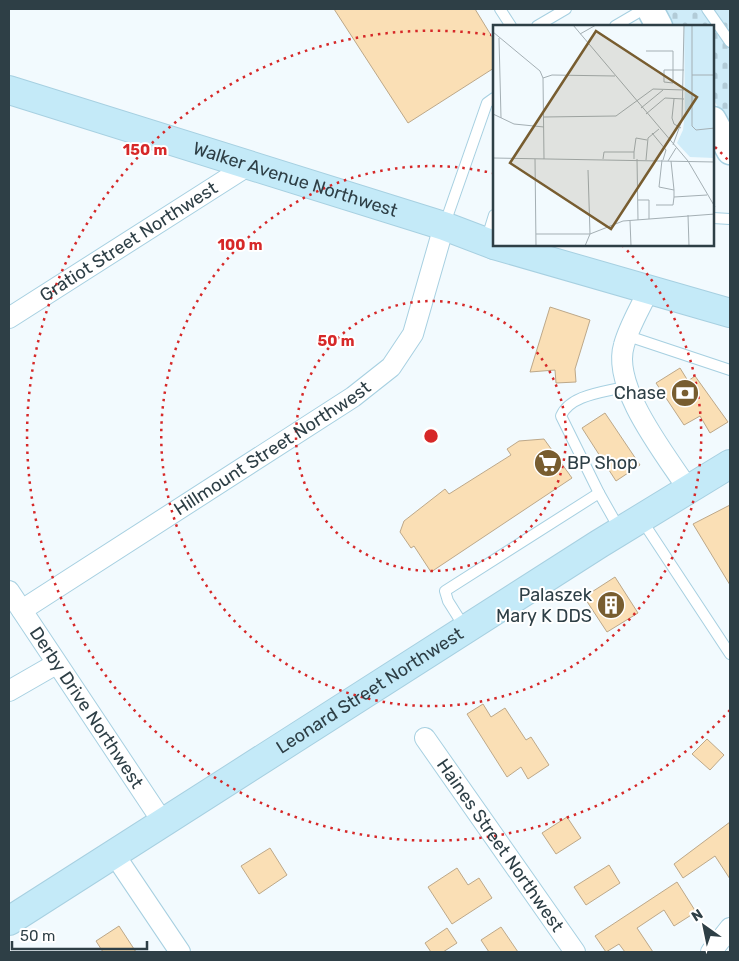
<svg xmlns="http://www.w3.org/2000/svg" width="739" height="961" font-family="Rubik,sans-serif">
<defs>
<pattern id="cemetery-stones" width="16" height="16" patternUnits="userSpaceOnUse" patternTransform="scale(1.25)"><rect width="16" height="16" fill="#cfecf9"/><path d="M2 7V4a2 2 0 0 1 4 0v3zM10 15v-3a2 2 0 0 1 4 0v3z" fill="#b2cbd7"/></pattern>
</defs>
<rect width="100%" height="100%" fill="#f2fafe"/>
<path fill="url(#cemetery-stones)" d="M653 9H730V127L713 99V26H664Z"/>
<g fill="#fadfb5" stroke="#bda889">
<path d="M334 9H475L494 40V68L408 123Z"/>
<path d="M550 307 590 320 575 369 576 382 556 383 555 370 530 372Z"/>
<path d="M680 368 688 381 695 376 728 422 710 433 700 416 684 425 656 383Z"/>
<path d="M605 413 640 465 616 481 582 428Z"/>
<path d="M544 439 572 478 431 572 414 546 411 548 400 532 404 521 445 489 449 494 511 455 507 449 519 441Z"/>
<path d="M730 505V585L693 524Z"/>
<path d="M615 577 638 613 607 632 584 597Z"/>
<path d="M483 704 491 717 505 708 526 740 531 737 549 765 528 779 521 767 507 777 467 714Z"/>
<path d="M707 739 724 755 710 770 692 754Z"/>
<path d="M567 817 581 838 556 854 542 833Z"/>
<path d="M730 822V879L715 856 683 878 674 864Z"/>
<path d="M270 848 287 875 259 894 241 866Z"/>
<path d="M609 865 620 883 586 905 574 887Z"/>
<path d="M457 868 468 885 479 878 492 898 452 924 428 887Z"/>
<path d="M677 882 696 912 674 926 664 910 637 928 653 952H625L619 944 606 952 595 936Z"/>
<path d="M119 926 136 952H103L96 941Z"/>
<path d="M501 927 518 952H489L481 940Z"/>
<path d="M447 928 457 943 443 952H431L425 943Z"/>
</g>
<g fill="none" stroke-linecap="round" stroke-linejoin="round">
<defs>
<g id="service">
<path d="M500 9 511 26"/>
<path d="M707 9 730 42"/>
<path d="M537 26 566 9"/>
<path d="M615 26 644 9"/>
<path d="M713 218 730 219"/>
<path d="M444 226 487 103 494 98"/>
<path d="M486 241 494 215"/>
<path d="M628 336 730 370"/>
<path d="M599 493 561 416C570 394 607 392 628 386"/>
<path d="M641 519 730 654"/>
<path d="M465 628 448 601 445 591 599 493 620 530"/>
</g>
<g id="minor">
<path d="M649 289C641 307 629 326 624 345 611 387 666 455 688 489"/>
<path id="s1" d="M9 318 249 165"/>
<path id="s2" d="M9 591 164 824"/>
<path id="s3" d="M22 610 353 397 391 367 413 334 444 226"/>
<path d="M9 691 56 664"/>
<path id="s4" d="M425 738 575 952"/>
<path d="M114 854 180 952"/>
<path d="M711 952 730 928"/>
</g>
<g id="tertiary">
<path d="M650 9 659 26"/>
<path d="M713 120 730 151"/>
</g>
<g id="secondary">
<path id="s5" d="M9 90 444 226 494 245"/>
<path d="M494 245 730 313"/>
<path id="s6" d="M9 921 599 544 730 464"/>
</g>
</defs>
<use href="#service" stroke="#a7d0e1" stroke-width="12"/>
<use href="#minor" stroke="#a7d0e1" stroke-width="22"/>
<use href="#tertiary" stroke="#a7d0e1" stroke-width="29"/>
<use href="#secondary" stroke="#a7d0e1" stroke-width="30"/>
<use href="#service" stroke="#fff" stroke-width="10"/>
<use href="#minor" stroke="#fff" stroke-width="20"/>
<use href="#tertiary" stroke="#fff" stroke-width="26"/>
<use href="#secondary" stroke="#c4eaf8" stroke-width="28"/>
</g>
<g fill="none" stroke="#d62828" stroke-width="2.5" stroke-dasharray="2.5 5">
<circle cx="431" cy="436" r="135"/>
<path d="M622 245A270 270 0 1 1 492 173"/>
<path d="M730 710A405 405 0 1 1 491 35M715 147A405 405 0 0 1 730 162"/>
</g>
<defs>
<symbol id="bank-disc" viewBox="-11 -11 22 22"><circle r="9.5" fill="#785d30" stroke="#fff"/><path d="M-6-4H6V4H-6ZM0-2.3a2.3 2.3 0 1 0 0 4.6a2.3 2.3 0 1 0 0-4.6Z" fill="#fff"/></symbol>
<symbol id="supermarket-disc" viewBox="-11 -11 22 22"><circle r="9.5" fill="#785d30" stroke="#fff"/><path d="M-6-5.5h2.5l.6 2H6L4.5 2H-2.5L-4.4-4H-6ZM-1.5 3.2a1.3 1.3 0 1 0 .1 0ZM3 3.2a1.3 1.3 0 1 0 .1 0Z" fill="#fff"/></symbol>
<symbol id="building-disc" viewBox="-11 -11 22 22"><circle r="9.5" fill="#785d30" stroke="#fff"/><path d="M-4-6H4V6H1V3H-1V6H-4ZM-2.5-4.3h1.7v1.8h-1.7ZM.8-4.3h1.7v1.8H.8ZM-2.5-1h1.7V.8h-1.7ZM.8-1h1.7V.8H.8Z" fill="#fff"/></symbol>
</defs>
<g fill-rule="evenodd">
<use href="#bank-disc" x="669" y="377" width="32" height="32"/>
<use href="#supermarket-disc" x="532" y="447" width="32" height="32"/>
<use href="#building-disc" x="595" y="589" width="32" height="32"/>
</g>
<g text-anchor="middle" stroke-width="4" stroke-linejoin="round" paint-order="stroke">
<g font-size="18" fill="#2e3f46" stroke="#fff">
<text dy="6" stroke="none"><textPath href="#s5" startOffset="300">Walker Avenue Northwest</textPath></text>
<text dy="6" stroke="none"><textPath href="#s1" startOffset="142">Gratiot Street Northwest</textPath></text>
<text dy="6" stroke="none"><textPath href="#s3" startOffset="298">Hillmount Street Northwest</textPath></text>
<text dy="6" stroke="none"><textPath href="#s6" startOffset="428">Leonard Street Northwest</textPath></text>
<text dy="6" stroke="none"><textPath href="#s2" startOffset="140">Derby Drive Northwest</textPath></text>
<text dy="6" stroke="none"><textPath href="#s4" startOffset="131">Haines Street Northwest</textPath></text>
</g>
<g font-size="18" fill="#2e3f46" stroke="#fff" text-anchor="end">
<text x="666" y="399">Chase</text>
<text x="567" y="469" text-anchor="start">BP Shop</text>
<text x="592" y="601">Palaszek<tspan x="592" dy="21">Mary K DDS</tspan></text>
</g>
</g>
<g transform="translate(493 25)">
<rect width="221" height="221" fill="#f2fafe"/>
<path d="M191 0H221V133L197 132 184 118 190 105 192 87Z" fill="#cfecf9"/>
<path fill="none" stroke="#a4afb4" stroke-width="1" d="M80 0 195 136 222 182M199 0V101L203 105 222 103M0 7 47 46 50 53 51 134M87 9 103 0M6 13 8 93M153 26H180V45H191M171 45H180V58L171 57ZM199 50H222M50 53 59 50 122 51M181 74 179 93 181 99 188 103M148 83 170 65M0 89 21 99 51 102M153 89 172 73 191 74M51 92 123 91 160 64 191 65M159 108 173 125 170 135M180 120 189 95 191 0M141 127 143 113 154 115M0 133 222 137M42 134 43 221M110 134 111 127H141V134M144 134 145 195M153 135 155 113 166 104M169 135 166 162 181 165V172L214 170M175 136 183 123M178 136 181 165M145 175H156V194M163 180H180L181 172M195 190 196 221M137 196 138 221M43 209H97L130 196 222 189M92 221 97 209 95 145"/>
<path fill="#785d30" fill-opacity="0.15" stroke="#785d30" stroke-width="2.5" d="M103 6 204 72 118 204 17 138Z"/>
<rect width="221" height="221" fill="none" stroke="#2e3f46" stroke-width="2.5"/>
</g>
<circle cx="431" cy="436" r="8" fill="#d62828" stroke="#fff" stroke-width="2.5"/>
<g font-size="15" text-anchor="middle" font-weight="bold" fill="#d62828" stroke="#fff" stroke-width="4" stroke-linejoin="round" paint-order="stroke">
<text x="145" y="155">150 m</text>
<text x="240" y="250">100 m</text>
<text x="336" y="346">50 m</text>
</g>
<rect width="739" height="961" fill="none" stroke="#2e3f46" stroke-width="20"/>
<g transform="translate(704 926) rotate(327)" stroke="#ffffff" stroke-width="4" paint-order="stroke">
<path d="M0-4L9 19L0 12L-9 19Z" fill="#2e3f46"/>
<text y="-8" font-size="14" font-weight="bold" text-anchor="middle" fill="#2e3f46">N</text>
</g>
<path d="M12 941v8h135v-8" fill="none" stroke="#2e3f46" stroke-width="2.5"/>
<text x="20" y="941" font-size="15" fill="#2e3f46" stroke="#ffffff" stroke-width="4" paint-order="stroke">50 m</text>
</svg>
